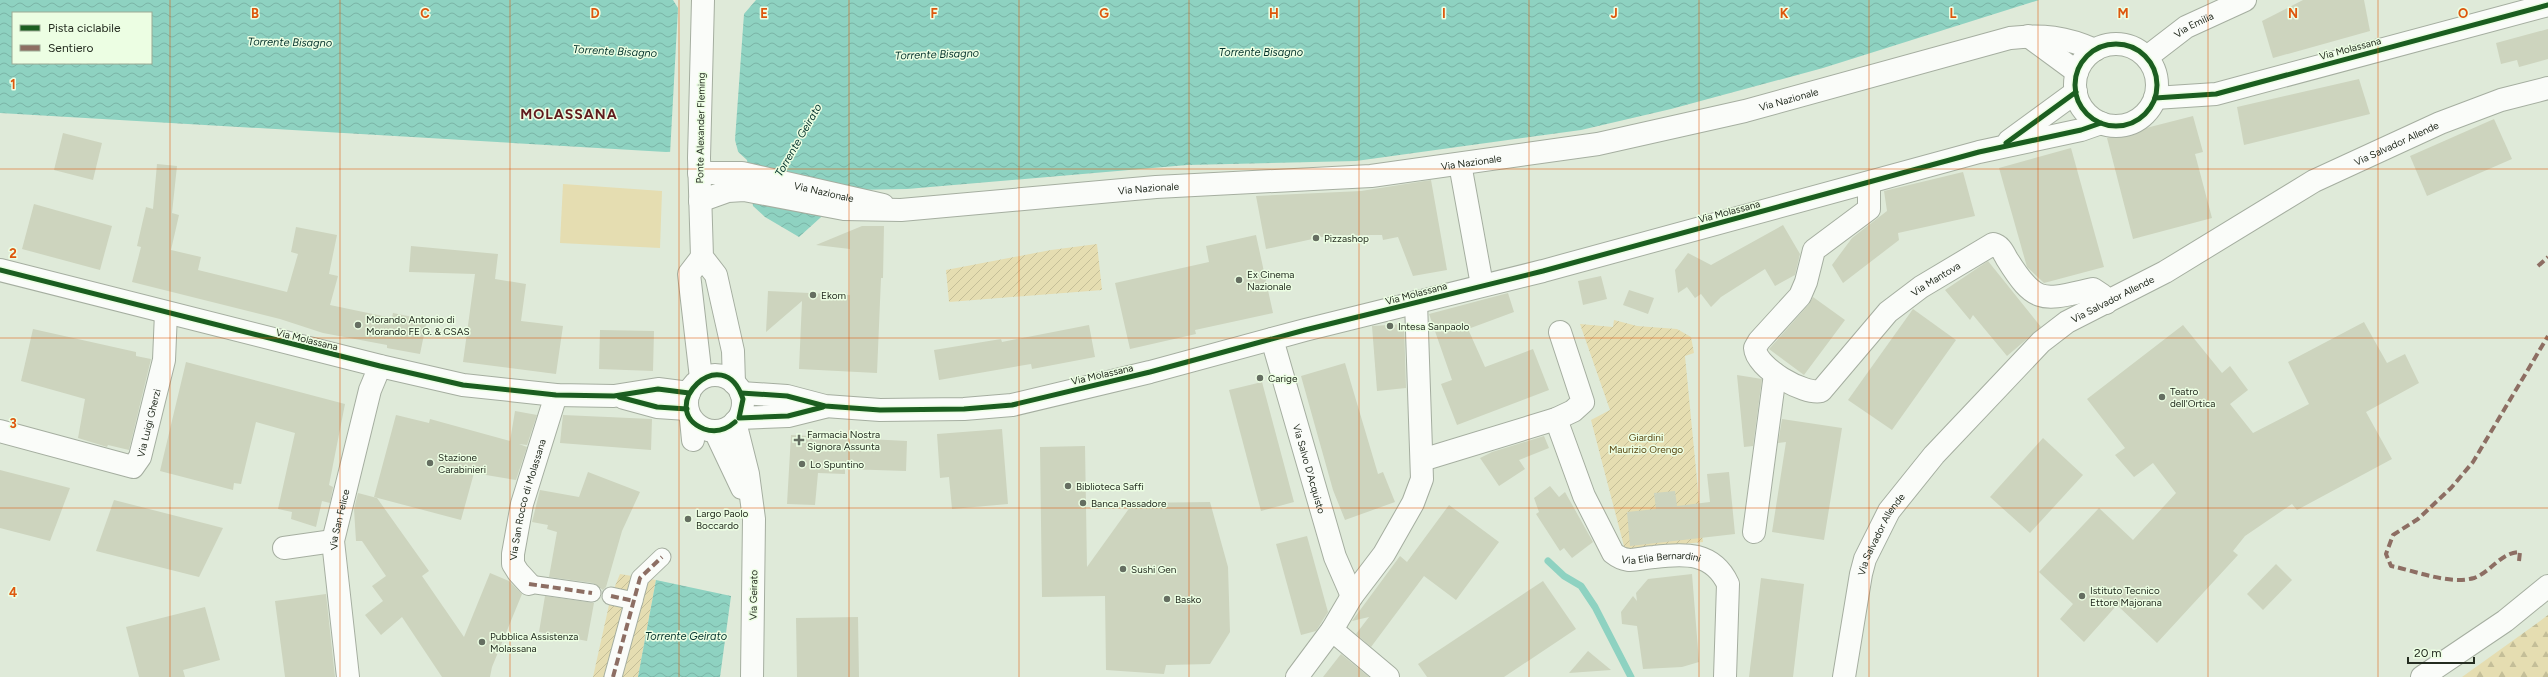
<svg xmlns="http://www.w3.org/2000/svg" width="2548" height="677" font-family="Figtree,sans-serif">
<defs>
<pattern id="forest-firs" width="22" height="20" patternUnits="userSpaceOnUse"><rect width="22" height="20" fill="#e5ddb1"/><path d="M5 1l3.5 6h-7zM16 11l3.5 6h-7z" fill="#c4be98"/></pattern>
<pattern id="garden-furrows" width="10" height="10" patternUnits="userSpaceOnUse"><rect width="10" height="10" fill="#e5ddb1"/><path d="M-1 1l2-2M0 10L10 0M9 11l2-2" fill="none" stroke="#c4be98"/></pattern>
<pattern id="water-waves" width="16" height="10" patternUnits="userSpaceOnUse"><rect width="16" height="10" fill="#8ed2c1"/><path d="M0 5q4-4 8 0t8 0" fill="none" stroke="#7ab4a6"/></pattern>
</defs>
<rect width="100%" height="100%" fill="#dfead9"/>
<path fill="#e5ddb1" d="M563 184 662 191 660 248 560 243Z"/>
<path fill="url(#forest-firs)" d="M2548 615V677H2462L2536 624Z"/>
<g fill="url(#garden-furrows)">
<path d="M1097 244 1102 290 949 302 946 270 1051 250Z"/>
<path d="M1614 320 1637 326 1677 329 1691 337 1694 353 1685 356 1703 542 1625 550 1591 420 1610 410 1580 324 1613 327Z"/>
<path d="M620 574 656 580 638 677H593L611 596Z"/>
</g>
<g fill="url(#water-waves)" fill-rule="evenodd">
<path d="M0 0H2039L1823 68 1671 109 1581 130 1356 161 1187 165 907 189 851 190 799 237 765 217 753 206 747 160 735 149 666 152 0 113ZM13 13H151V63H13Z"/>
<path d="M656 580 731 596 720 677H638Z"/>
</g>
<path fill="#dfead9" d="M673 0H756L744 14 735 140 739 155 735 151 670 154 678 8Z"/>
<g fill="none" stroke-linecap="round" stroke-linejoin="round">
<path stroke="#8ed2c1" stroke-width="7" d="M1548 561 1564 576 1581 586 1595 607 1631 677"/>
</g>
<g fill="#cdd4be">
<path d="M2303 0H2364L2370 31 2273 58 2262 21Z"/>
<path d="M2548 29V59L2519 67 2517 60 2501 64 2496 43Z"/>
<path d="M2359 79 2370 114 2244 145 2237 107Z"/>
<path d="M2193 116 2203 152 2195 154 2212 218 2133 239 2107 138Z"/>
<path d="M2494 119 2512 159 2427 196 2410 156Z"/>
<path d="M63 133 102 143 93 180 54 170Z"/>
<path d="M2071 148 2104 267 2044 283 2027 267 1999 168Z"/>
<path d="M157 164 177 166 172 213 179 215 171 250 201 257 198 270 287 292 298 254 291 252 296 227 337 235 329 274 338 276 330 305 392 318 393 313 427 320 420 354 387 348V345L323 333 280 319 132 282 141 247 137 246 146 207 153 209Z"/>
<path d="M1963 172 1975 216 1898 233 1899 240 1843 283 1832 265 1852 238 1887 211 1884 191Z"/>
<path d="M1431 180 1447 270 1413 276 1398 237 1383 240 1382 235H1331L1266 249 1256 196 1361 191Z"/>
<path d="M34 204 112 226 100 270 22 249Z"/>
<path d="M1783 225 1800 254 1795 275 1775 286 1765 269 1721 297 1711 307 1701 294 1695 298 1687 287 1678 293 1675 270 1688 253 1711 265Z"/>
<path d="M862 226H884L883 278H881L877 373 799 369 802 301 766 332 768 291 850 295V249L816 245Z"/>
<path d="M1256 235 1273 313 1195 330 1196 334 1130 349 1115 283 1209 262 1206 246Z"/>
<path d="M411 246 498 254 495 279 526 284 521 321 563 326 556 374 463 362 475 274 409 272Z"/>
<path d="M1988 261 2041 327 2007 356 1973 315 1970 320 1945 290Z"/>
<path d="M1601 276 1607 299 1583 305 1578 281Z"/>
<path d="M1629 290 1654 298 1648 314 1623 305Z"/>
<path d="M1508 293 1514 312 1468 329 1485 367 1533 349 1549 390 1457 425 1441 384 1452 380 1429 314Z"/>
<path d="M1813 297 1845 320 1804 375 1769 349 1809 304Z"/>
<path d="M1913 309 1956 340 1892 430 1848 400Z"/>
<path d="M2364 322 2387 363 2405 354 2419 383 2366 412 2392 459 2297 510 2292 504 2245 536 2233 551 2238 555 2157 643 2117 605 2084 642 2060 619 2073 604 2039 572 2099 508 2133 540 2176 493 2153 463 2134 477 2115 455 2125 448 2087 399 2183 325 2222 373 2230 366 2248 390 2230 404 2253 433 2309 404 2288 362Z"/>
<path d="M1404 324 1406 388 1377 391 1372 326Z"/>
<path d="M1089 325 1095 357 1032 369 1031 364 939 380 934 350 1001 339 1002 342Z"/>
<path d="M33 329 136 352V356L151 359 129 450 108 445 107 447 78 438 85 399 21 381Z"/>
<path d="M600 330 654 331 653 371 599 369Z"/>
<path d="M186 362 345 404 329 485 333 487 330 503 322 501 316 527 291 519 292 512 278 509 295 433 256 422 241 484 234 483 233 490 160 471Z"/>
<path d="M1345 363 1378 474 1383 472 1395 502 1345 520 1333 490 1301 376Z"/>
<path d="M1737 375 1762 379 1753 446 1744 447Z"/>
<path d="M1262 382 1294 502 1261 511 1229 390Z"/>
<path d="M515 411 537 415 527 445 519 444 527 447 516 480 474 473 461 520 374 497 396 415 429 423 430 419 510 441Z"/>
<path d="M563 415 652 419 651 450 560 443Z"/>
<path d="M1782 419 1842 428 1824 540 1772 532 1786 442 1778 443Z"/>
<path d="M1002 429 1008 504 952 509 949 477 940 478 937 434Z"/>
<path d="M791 435 907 441 906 471 845 469V474L818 473 815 505 787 504Z"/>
<path d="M1544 436 1549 448 1519 460 1525 469 1499 486 1480 458 1492 452Z"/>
<path d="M2043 438 2083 475 2030 533 1990 497Z"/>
<path d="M1085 446 1087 567 1133 503 1210 502 1228 567 1230 632 1210 664 1166 665 1164 674 1106 670 1105 596 1042 597 1040 447Z"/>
<path d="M0 470 70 488 50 541 0 528Z"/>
<path d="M588 472 640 492 622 531 606 587 603 590 593 583 549 577 557 532 547 529 548 525 532 522 540 490 579 497Z"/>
<path d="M1729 472 1735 534 1630 546 1627 512 1656 509 1654 493 1675 491 1677 506 1710 502 1707 474Z"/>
<path d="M1550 486 1559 497 1565 492 1593 542 1572 558 1564 548 1560 551 1536 514 1539 512 1534 498Z"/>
<path d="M358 493 377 498 429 571 422 576 464 637 490 573 509 581 522 594 492 667 490 677H442L402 617 381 635 365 615 383 601 372 586 386 576 362 541H356L354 509Z"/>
<path d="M114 500 223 528 199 577 96 551Z"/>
<path d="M1449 505 1499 542 1456 600 1424 576 1371 647 1356 634 1369 617 1352 621 1400 556 1407 562Z"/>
<path d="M1307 536 1328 612 1316 631 1301 635 1276 544Z"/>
<path d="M2276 564 2292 580 2263 610 2247 594Z"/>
<path d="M1692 574 1699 662 1682 667 1643 669 1637 626 1622 624 1621 612 1633 596 1637 601 1636 593 1648 579Z"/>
<path d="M1761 578 1804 584 1793 677H1749Z"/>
<path d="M1543 581 1576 629 1504 677H1427L1418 664Z"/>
<path d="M326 594 335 677H285L275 601Z"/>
<path d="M545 596 594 603 587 641 539 632Z"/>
<path d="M205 607 220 660 183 670 185 677H139L126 627Z"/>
<path d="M858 617 859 677H797L796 618Z"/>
<path d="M1588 651 1611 670 1569 673Z"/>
<path d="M1341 654 1369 677H1323Z"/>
</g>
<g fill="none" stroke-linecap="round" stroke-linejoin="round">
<defs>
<g id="pedestrian">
<path d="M529 584 592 593"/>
<path d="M611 596 634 601"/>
<path d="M613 677 640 578 662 557"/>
</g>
<g id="minor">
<path d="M1460 164 1482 285"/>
<path id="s1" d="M1869 184V209L1814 250 1806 282 1800 296 1759 341 1755 348C1756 368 1804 395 1821 391L1888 312 1921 287 1993 244C2001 246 2003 252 2007 259 2036 306 2043 300 2093 289L2102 295 2106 303"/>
<path id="s2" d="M1272 339 1335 557 1352 596"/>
<path d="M691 419 693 440"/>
<path id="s3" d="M1556 419 1584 496 1613 553C1628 565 1637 558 1654 557 1685 553 1713 552 1728 584L1725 677"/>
<path d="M735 422 748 474 754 519 752 677"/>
<path id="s4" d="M0 431 133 467 140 457 164 360 166 313"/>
<path d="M715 431 742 488"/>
<path d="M1422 460 1556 419 1573 411 1583 402 1560 332"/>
<path d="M1754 532 1775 374"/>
<path d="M284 548 333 541"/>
<path id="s5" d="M529 584 518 572 513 564V554L522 504 556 395"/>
<path d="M1332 630 1388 677"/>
<path d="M1297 677 1332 630 1352 596 1384 554 1413 503 1422 479 1416 302"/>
<path d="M2422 677 2505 621 2548 586"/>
</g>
<g id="tertiary">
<path id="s6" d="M699 173H742L883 205"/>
<path id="s7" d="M348 677 333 541 370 390 380 366"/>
<path id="s8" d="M1844 677 1861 574 1865 559 1889 511 1934 455 2041 342 2067 322 2165 272 2314 181 2440 123 2501 100 2548 88"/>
</g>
<g id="secondary">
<path d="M703 0 699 158 702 257 716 275 733 351 734 383"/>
<path d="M2028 36 2077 72"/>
<circle cx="2116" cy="85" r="41"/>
<path id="s9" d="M2147 57 2186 27 2245 0"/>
<path d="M2155 98 2216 94 2548 5"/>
<path d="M2009 141 2076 92"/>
<path id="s10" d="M700 201 728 191 744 190 844 209 901 210 1156 187 1371 176 1598 144 1745 111 2010 38C2042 34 2066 37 2095 50"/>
<path d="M0 270 380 366 463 385 556 395 614 396 658 389 689 393"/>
<circle cx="715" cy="403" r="28"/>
<path d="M701 378 689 274 702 257"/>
<path d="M741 393 787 396 825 406 880 410 964 409 1012 405 1150 372 1305 330 1543 271 1979 152 2081 130 2101 123"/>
<path d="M624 398 657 407 687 409"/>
<path d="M739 418 788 416 824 407"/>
</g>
</defs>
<use href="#pedestrian" stroke="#a5aea0" stroke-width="19"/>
<use href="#minor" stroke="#a5aea0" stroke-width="24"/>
<use href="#tertiary" stroke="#a5aea0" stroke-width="24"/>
<use href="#secondary" stroke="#a5aea0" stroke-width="24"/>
<use href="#pedestrian" stroke="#fafcf9" stroke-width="17"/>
<use href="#minor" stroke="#fafcf9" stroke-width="22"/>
<use href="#tertiary" stroke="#fafcf9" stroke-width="22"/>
<use href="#secondary" stroke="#fafcf9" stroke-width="22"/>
<g stroke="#8d6e63" stroke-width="4" stroke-dasharray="8 4" stroke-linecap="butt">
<path d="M2538 266 2548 257"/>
<path d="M2519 561 2520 552C2501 552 2491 572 2474 578 2449 585 2416 571 2391 566L2386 554 2393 535 2418 519 2451 488 2473 462 2548 336"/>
<path d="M529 584 592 593"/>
<path d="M611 596 634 601"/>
<path d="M613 677 640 578 662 557"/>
</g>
<defs>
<g id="cycleway">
<circle cx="2116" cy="85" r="41"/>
<path d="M2155 98 2216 94 2548 5"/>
<path d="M2006 143 2076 92"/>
<path d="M0 270 380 366 463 385 556 395 614 396 658 389 689 393"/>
<path d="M741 393 787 396 825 406 880 410 964 409 1012 405 1150 372 1305 330 1543 271 1979 152 2081 130 2101 123"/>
<path d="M619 397 657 407 687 409"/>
<path d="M735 422C726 430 716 433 704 429 654 409 723 338 743 399L739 418 788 416 823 407"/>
</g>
</defs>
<use href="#cycleway" stroke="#ecfee3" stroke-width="8"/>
<use href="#cycleway" stroke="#1b5e20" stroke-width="5"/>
</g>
<path fill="none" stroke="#de570d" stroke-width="1" stroke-opacity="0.55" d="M170 0V677M340 0V677M510 0V677M679 0V677M849 0V677M1019 0V677M1189 0V677M1359 0V677M1529 0V677M1699 0V677M1869 0V677M2038 0V677M2208 0V677M2378 0V677M0 169H2548M0 338H2548M0 508H2548"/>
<g fill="#656e61" stroke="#ecfee3" stroke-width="1.5">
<circle cx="1316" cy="238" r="4"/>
<circle cx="1239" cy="280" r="4"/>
<circle cx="813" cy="295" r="4"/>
<circle cx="358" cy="325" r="4"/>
<circle cx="1390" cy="326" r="4"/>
<circle cx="1260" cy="378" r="4"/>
<circle cx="2162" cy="397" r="4"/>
<path d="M797 434h4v4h4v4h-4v4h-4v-4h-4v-4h4z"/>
<circle cx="430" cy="463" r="4"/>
<circle cx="802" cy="464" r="4"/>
<circle cx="1068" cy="486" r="4"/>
<circle cx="1083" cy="503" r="4"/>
<circle cx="688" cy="519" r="4"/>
<circle cx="1123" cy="569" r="4"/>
<circle cx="2082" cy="596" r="4"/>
<circle cx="1167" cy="599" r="4"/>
<circle cx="482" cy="642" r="4"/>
</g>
<g text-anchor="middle" stroke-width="3" stroke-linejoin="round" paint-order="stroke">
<g font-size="10" fill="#242c20" stroke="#ecfee3">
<text dy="4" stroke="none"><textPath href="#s9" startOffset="57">Via Emilia</textPath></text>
<text transform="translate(2350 48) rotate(-15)" y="4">Via Molassana</text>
<text dy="4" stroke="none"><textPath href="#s10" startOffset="1101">Via Nazionale</textPath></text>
<text transform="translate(700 128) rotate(-89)" y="4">Ponte Alexander Fleming</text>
<text dy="4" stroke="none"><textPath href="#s8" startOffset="809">Via Salvador Allende</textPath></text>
<text dy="4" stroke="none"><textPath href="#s10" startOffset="777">Via Nazionale</textPath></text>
<text dy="4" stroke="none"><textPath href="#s10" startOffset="453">Via Nazionale</textPath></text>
<text dy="4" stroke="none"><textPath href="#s6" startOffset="127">Via Nazionale</textPath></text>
<text transform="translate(1729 211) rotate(-15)" y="4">Via Molassana</text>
<text dy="4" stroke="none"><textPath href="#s1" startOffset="456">Via Mantova</textPath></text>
<text transform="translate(1416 293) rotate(-15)" y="4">Via Molassana</text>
<text dy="4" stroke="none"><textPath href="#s8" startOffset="485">Via Salvador Allende</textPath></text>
<text transform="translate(307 339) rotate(14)" y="4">Via Molassana</text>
<text transform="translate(1102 374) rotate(-13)" y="4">Via Molassana</text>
<text dy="4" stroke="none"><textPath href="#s4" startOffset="185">Via Luigi Gherzi</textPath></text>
<text dy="4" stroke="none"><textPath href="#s2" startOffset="135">Via Salvo D'Acquisto</textPath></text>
<text dy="4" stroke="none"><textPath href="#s5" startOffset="92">Via San Rocco di Molassana</textPath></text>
<text dy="4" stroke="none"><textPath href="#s7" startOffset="159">Via San Felice</textPath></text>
<text dy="4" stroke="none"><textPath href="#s8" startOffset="149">Via Salvador Allende</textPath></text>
<text dy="4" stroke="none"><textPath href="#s3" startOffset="196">Via Elia Bernardini</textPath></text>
<text transform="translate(753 595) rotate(-89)" y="4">Via Geirato</text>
</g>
<g font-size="10" fill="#242c20" stroke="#ecfee3" text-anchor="start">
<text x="1324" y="242">Pizzashop</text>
<text x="1247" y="278">Ex Cinema<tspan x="1247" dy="12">Nazionale</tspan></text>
<text x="821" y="299">Ekom</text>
<text x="366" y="323">Morando Antonio di<tspan x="366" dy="12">Morando FE G. &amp; CSAS</tspan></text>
<text x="1398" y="330">Intesa Sanpaolo</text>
<text x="1268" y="382">Carige</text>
<text x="2170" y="395">Teatro<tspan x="2170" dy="12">dell'Ortica</tspan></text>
<text x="807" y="438">Farmacia Nostra<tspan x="807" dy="12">Signora Assunta</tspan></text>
<text x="438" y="461">Stazione<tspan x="438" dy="12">Carabinieri</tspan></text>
<text x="810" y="468">Lo Spuntino</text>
<text x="1076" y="490">Biblioteca Saffi</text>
<text x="1091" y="507">Banca Passadore</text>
<text x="696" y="517">Largo Paolo<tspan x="696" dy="12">Boccardo</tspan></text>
<text x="1131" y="573">Sushi Gen</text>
<text x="2090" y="594">Istituto Tecnico<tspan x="2090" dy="12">Ettore Majorana</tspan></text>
<text x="1175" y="603">Basko</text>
<text x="490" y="640">Pubblica Assistenza<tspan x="490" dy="12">Molassana</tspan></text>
</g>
<g font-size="10" fill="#594711" stroke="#ecfee3">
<text x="1646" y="441">Giardini<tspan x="1646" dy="12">Maurizio Orengo</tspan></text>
</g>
<g font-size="11" font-style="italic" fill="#02312a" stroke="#ecfee3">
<text transform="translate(290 42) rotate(1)" y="4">Torrente Bisagno</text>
<text transform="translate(615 51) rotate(3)" y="4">Torrente Bisagno</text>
<text x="1261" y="56">Torrente Bisagno</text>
<text transform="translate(937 54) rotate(-2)" y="4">Torrente Bisagno</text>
<text transform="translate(798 140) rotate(-60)" y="4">Torrente Geirato</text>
<text x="686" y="640">Torrente Geirato</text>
</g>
<g font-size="14" font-weight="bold" letter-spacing="1" fill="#601b1d" stroke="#ecfee3">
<text x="569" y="119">MOLASSANA</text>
</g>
</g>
<g font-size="13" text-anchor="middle" font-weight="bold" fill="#de570d" stroke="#ecfee3" stroke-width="3" stroke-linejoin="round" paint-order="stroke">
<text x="255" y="18">B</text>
<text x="425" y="18">C</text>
<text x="595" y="18">D</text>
<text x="764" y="18">E</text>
<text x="934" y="18">F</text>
<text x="1104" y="18">G</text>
<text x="1274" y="18">H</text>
<text x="1444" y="18">I</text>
<text x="1614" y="18">J</text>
<text x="1784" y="18">K</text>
<text x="1953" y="18">L</text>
<text x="2123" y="18">M</text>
<text x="2293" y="18">N</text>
<text x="2463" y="18">O</text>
<text x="13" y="89">1</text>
<text x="13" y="258">2</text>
<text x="13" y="428">3</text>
<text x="13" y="597">4</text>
</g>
<rect x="12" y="12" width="140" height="52" fill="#ecfee3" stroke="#9caa95"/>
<rect x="20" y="25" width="20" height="6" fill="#1b5e20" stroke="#9caa95"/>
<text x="48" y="32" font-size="12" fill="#242c20">Pista ciclabile</text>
<rect x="20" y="45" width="20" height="6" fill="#8d6e63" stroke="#9caa95"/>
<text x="48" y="52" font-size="12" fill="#242c20">Sentiero</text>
<path d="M2408 657v6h66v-6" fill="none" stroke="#242c20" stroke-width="2"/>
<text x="2414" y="657" font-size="12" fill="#242c20" stroke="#ecfee3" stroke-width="3" paint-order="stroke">20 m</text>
</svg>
